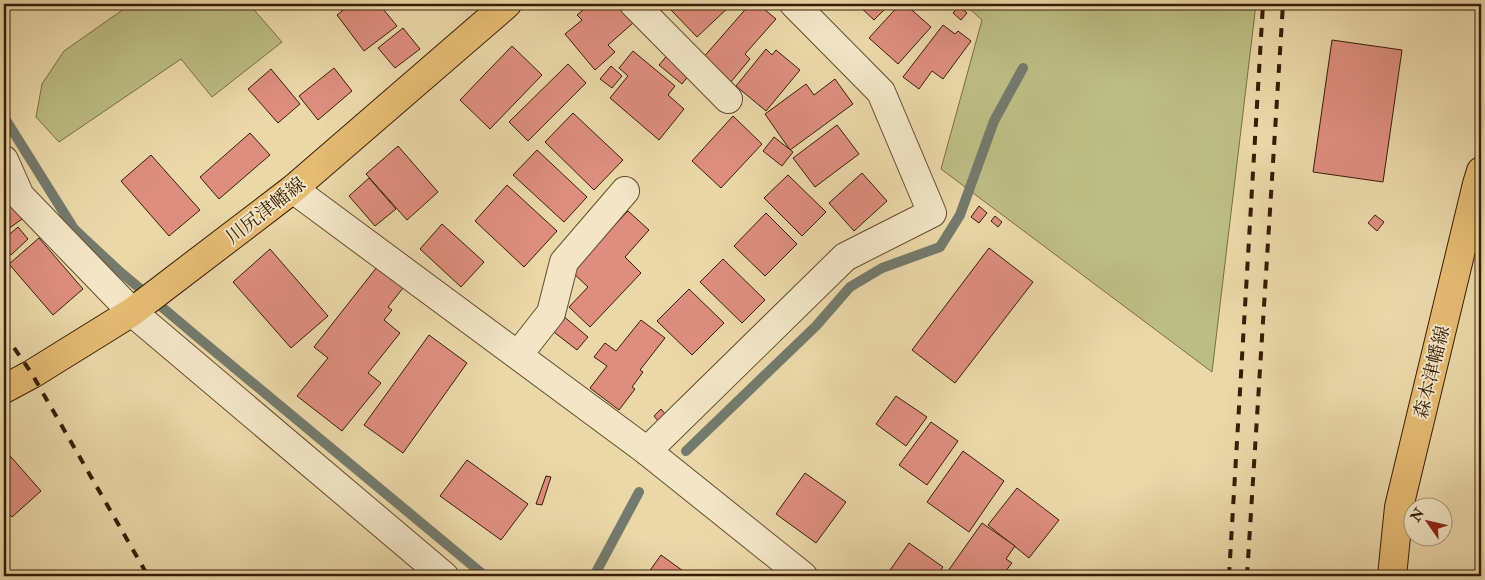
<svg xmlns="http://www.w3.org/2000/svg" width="1485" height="580" font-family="'IM FELL Double Pica','Noto Serif JP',serif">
<rect width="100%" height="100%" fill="#ebd8a9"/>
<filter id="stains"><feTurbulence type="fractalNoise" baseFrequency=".004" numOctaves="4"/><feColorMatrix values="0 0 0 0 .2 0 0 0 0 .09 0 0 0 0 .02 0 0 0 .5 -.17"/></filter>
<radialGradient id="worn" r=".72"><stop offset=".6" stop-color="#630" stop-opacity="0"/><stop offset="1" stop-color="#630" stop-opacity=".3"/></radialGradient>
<g fill="#bcbd84" stroke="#7a6d44">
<path d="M131 4H249L282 42 212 97 181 59 59 142 36 117 42 84 64 51Z"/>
<path d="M964 4H1256L1212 372 941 169 982 20Z"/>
</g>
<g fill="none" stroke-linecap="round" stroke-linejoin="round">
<g stroke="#747a6d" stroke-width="10">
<path d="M4 117 74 229 118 270 195 335 485 576"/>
<path d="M686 451 816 326 850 287 882 268 940 247 960 215 994 121 1023 68"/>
<path d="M594 576 639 492"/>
</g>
</g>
<g fill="#de8e7f" stroke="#381d05">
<path d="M351 4H379L397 26 364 51 337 15Z"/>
<path d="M590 4H617L633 23 608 45 615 52 595 70 565 34 582 20 577 15Z"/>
<path d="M678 4H732L697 37 671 10Z"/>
<path d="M750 4H758L776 19 745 54 750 59 730 83 702 59Z"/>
<path d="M857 4H890L874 20Z"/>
<path d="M900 4H905L931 27 898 64 869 38Z"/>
<path d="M959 6 967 13 961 20 953 13Z"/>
<path d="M943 25 955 34 958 31 971 41 943 79 932 71 919 89 903 77Z"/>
<path d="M403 28 420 49 395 68 378 48Z"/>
<path d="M1332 40 1402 50 1383 182 1313 172Z"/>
<path d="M512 46 542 75 490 129 460 100Z"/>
<path d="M766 49 772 55 776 50 800 70 766 111 736 86Z"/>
<path d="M633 51 675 86 668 95 684 109 659 140 610 98 628 76 619 68Z"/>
<path d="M670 52 692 71 682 84 659 65Z"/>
<path d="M568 64 586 83 528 141 509 122Z"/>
<path d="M611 66 622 76 612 88 600 79Z"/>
<path d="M334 68 352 91 318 120 299 96Z"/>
<path d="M271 69 300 104 278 123 248 89Z"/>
<path d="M835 79 853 104 790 150 765 114 806 84 814 95Z"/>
<path d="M573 113 623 160 594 190 545 142Z"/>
<path d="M733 116 762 144 721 188 692 161Z"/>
<path d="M837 125 859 154 815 187 793 158Z"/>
<path d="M250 133 270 155 219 199 200 177Z"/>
<path d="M774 137 793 152 782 166 763 151Z"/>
<path d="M398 146 438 192 407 220 366 174Z"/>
<path d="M537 150 587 197 564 222 513 175Z"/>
<path d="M151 155 200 210 169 236 121 181Z"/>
<path d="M862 173 887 201 854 231 829 203Z"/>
<path d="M788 175 826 212 802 236 764 198Z"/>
<path d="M369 178 396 209 375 226 349 196Z"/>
<path d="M507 185 557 231 524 267 475 221Z"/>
<path d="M4 195 22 219 4 232Z"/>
<path d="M979 206 987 213 979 223 971 217Z"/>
<path d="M628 211 649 230 625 257 641 273 590 327 569 307 588 287 571 271Z"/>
<path d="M766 213 797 244 765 276 734 246Z"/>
<path d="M1375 215 1384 222 1377 231 1368 223Z"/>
<path d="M995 216 1002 222 998 227 991 221Z"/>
<path d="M442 224 484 262 461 287 420 249Z"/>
<path d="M18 227 28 239 11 255 4 247V239Z"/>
<path d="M39 238 83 289 53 315 9 264Z"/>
<path d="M989 248 1033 282 955 383 912 350Z"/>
<path d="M270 249 328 316 291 348 233 282Z"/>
<path d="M723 259 765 300 742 323 700 282Z"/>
<path d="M377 267 403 288 388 307 392 310 384 320 400 333 368 373 381 383 342 431 297 396 328 358 314 347Z"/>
<path d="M689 289 724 323 692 355 657 321Z"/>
<path d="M562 315 588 337 577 350 550 329Z"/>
<path d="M641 320 665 338 640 370 643 372 632 387 635 389 619 410 590 388 607 366 594 357 605 343 616 351Z"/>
<path d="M429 335 467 363 403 453 364 425Z"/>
<path d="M896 396 927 417 906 446 876 424Z"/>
<path d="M661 409 666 415 659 422 654 416Z"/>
<path d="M931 422 958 441 927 485 899 465Z"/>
<path d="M4 449 41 491 12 517 4 508Z"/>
<path d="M963 451 1004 481 969 532 927 502Z"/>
<path d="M467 460 528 504 501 540 440 496Z"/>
<path d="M805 473 846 502 816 543 776 514Z"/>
<path d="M546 476 551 477 542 505 536 504Z"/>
<path d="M1017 488 1059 520 1029 558 988 525Z"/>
<path d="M982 523 1015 546 1006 559 1012 563 1002 576H956L948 571Z"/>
<path d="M909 543 943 567 936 576H886Z"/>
<path d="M661 555 690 576H646Z"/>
</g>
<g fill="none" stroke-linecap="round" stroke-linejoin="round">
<defs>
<g id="minor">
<path d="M634 4 728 99"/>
<path d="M4 160 20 196 132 312 444 576"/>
<path d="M293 189 647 451 803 576"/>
<path d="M518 355 551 313 564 262 625 191"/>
<path d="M647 451 845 257 932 213 881 92 794 4"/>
</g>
<g id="major">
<path d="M4 389 32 374 132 312 293 189 507 4"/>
<path d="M1392 576 1399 507 1477 184 1481 171"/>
</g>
</defs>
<use href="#minor" stroke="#654c2e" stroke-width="30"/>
<use href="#major" stroke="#381d05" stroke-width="30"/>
<use href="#minor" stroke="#f2e6c7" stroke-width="28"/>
<use href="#major" stroke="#e6bc74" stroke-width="28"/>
<g stroke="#381d05" stroke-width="4" stroke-dasharray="9 9" stroke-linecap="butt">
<path d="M4 333 32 374 148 576"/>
<path d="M1229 576 1263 4"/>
<path d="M1247 576 1283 4"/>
</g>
</g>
<g text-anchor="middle" stroke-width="4" stroke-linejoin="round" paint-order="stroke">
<g font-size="19" fill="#381d05" stroke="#f2e6c7">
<text transform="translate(265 210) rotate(-38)" y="7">川尻津幡線</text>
<text transform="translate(1431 372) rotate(-76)" y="7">森本津幡線</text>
</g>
</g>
<rect width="1485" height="580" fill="none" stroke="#ebd8a9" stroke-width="20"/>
<rect x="5" y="5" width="1475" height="570" fill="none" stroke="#381d05" stroke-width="2.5"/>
<rect x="10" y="10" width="1465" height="560" fill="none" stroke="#381d05"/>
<g transform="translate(1428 522) rotate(304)"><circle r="24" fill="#f2e6c7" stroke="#a89679"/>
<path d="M0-4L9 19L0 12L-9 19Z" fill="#8f2418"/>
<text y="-8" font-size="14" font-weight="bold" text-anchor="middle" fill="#381d05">N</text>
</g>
<rect width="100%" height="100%" filter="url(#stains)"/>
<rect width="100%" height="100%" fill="url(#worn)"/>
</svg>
